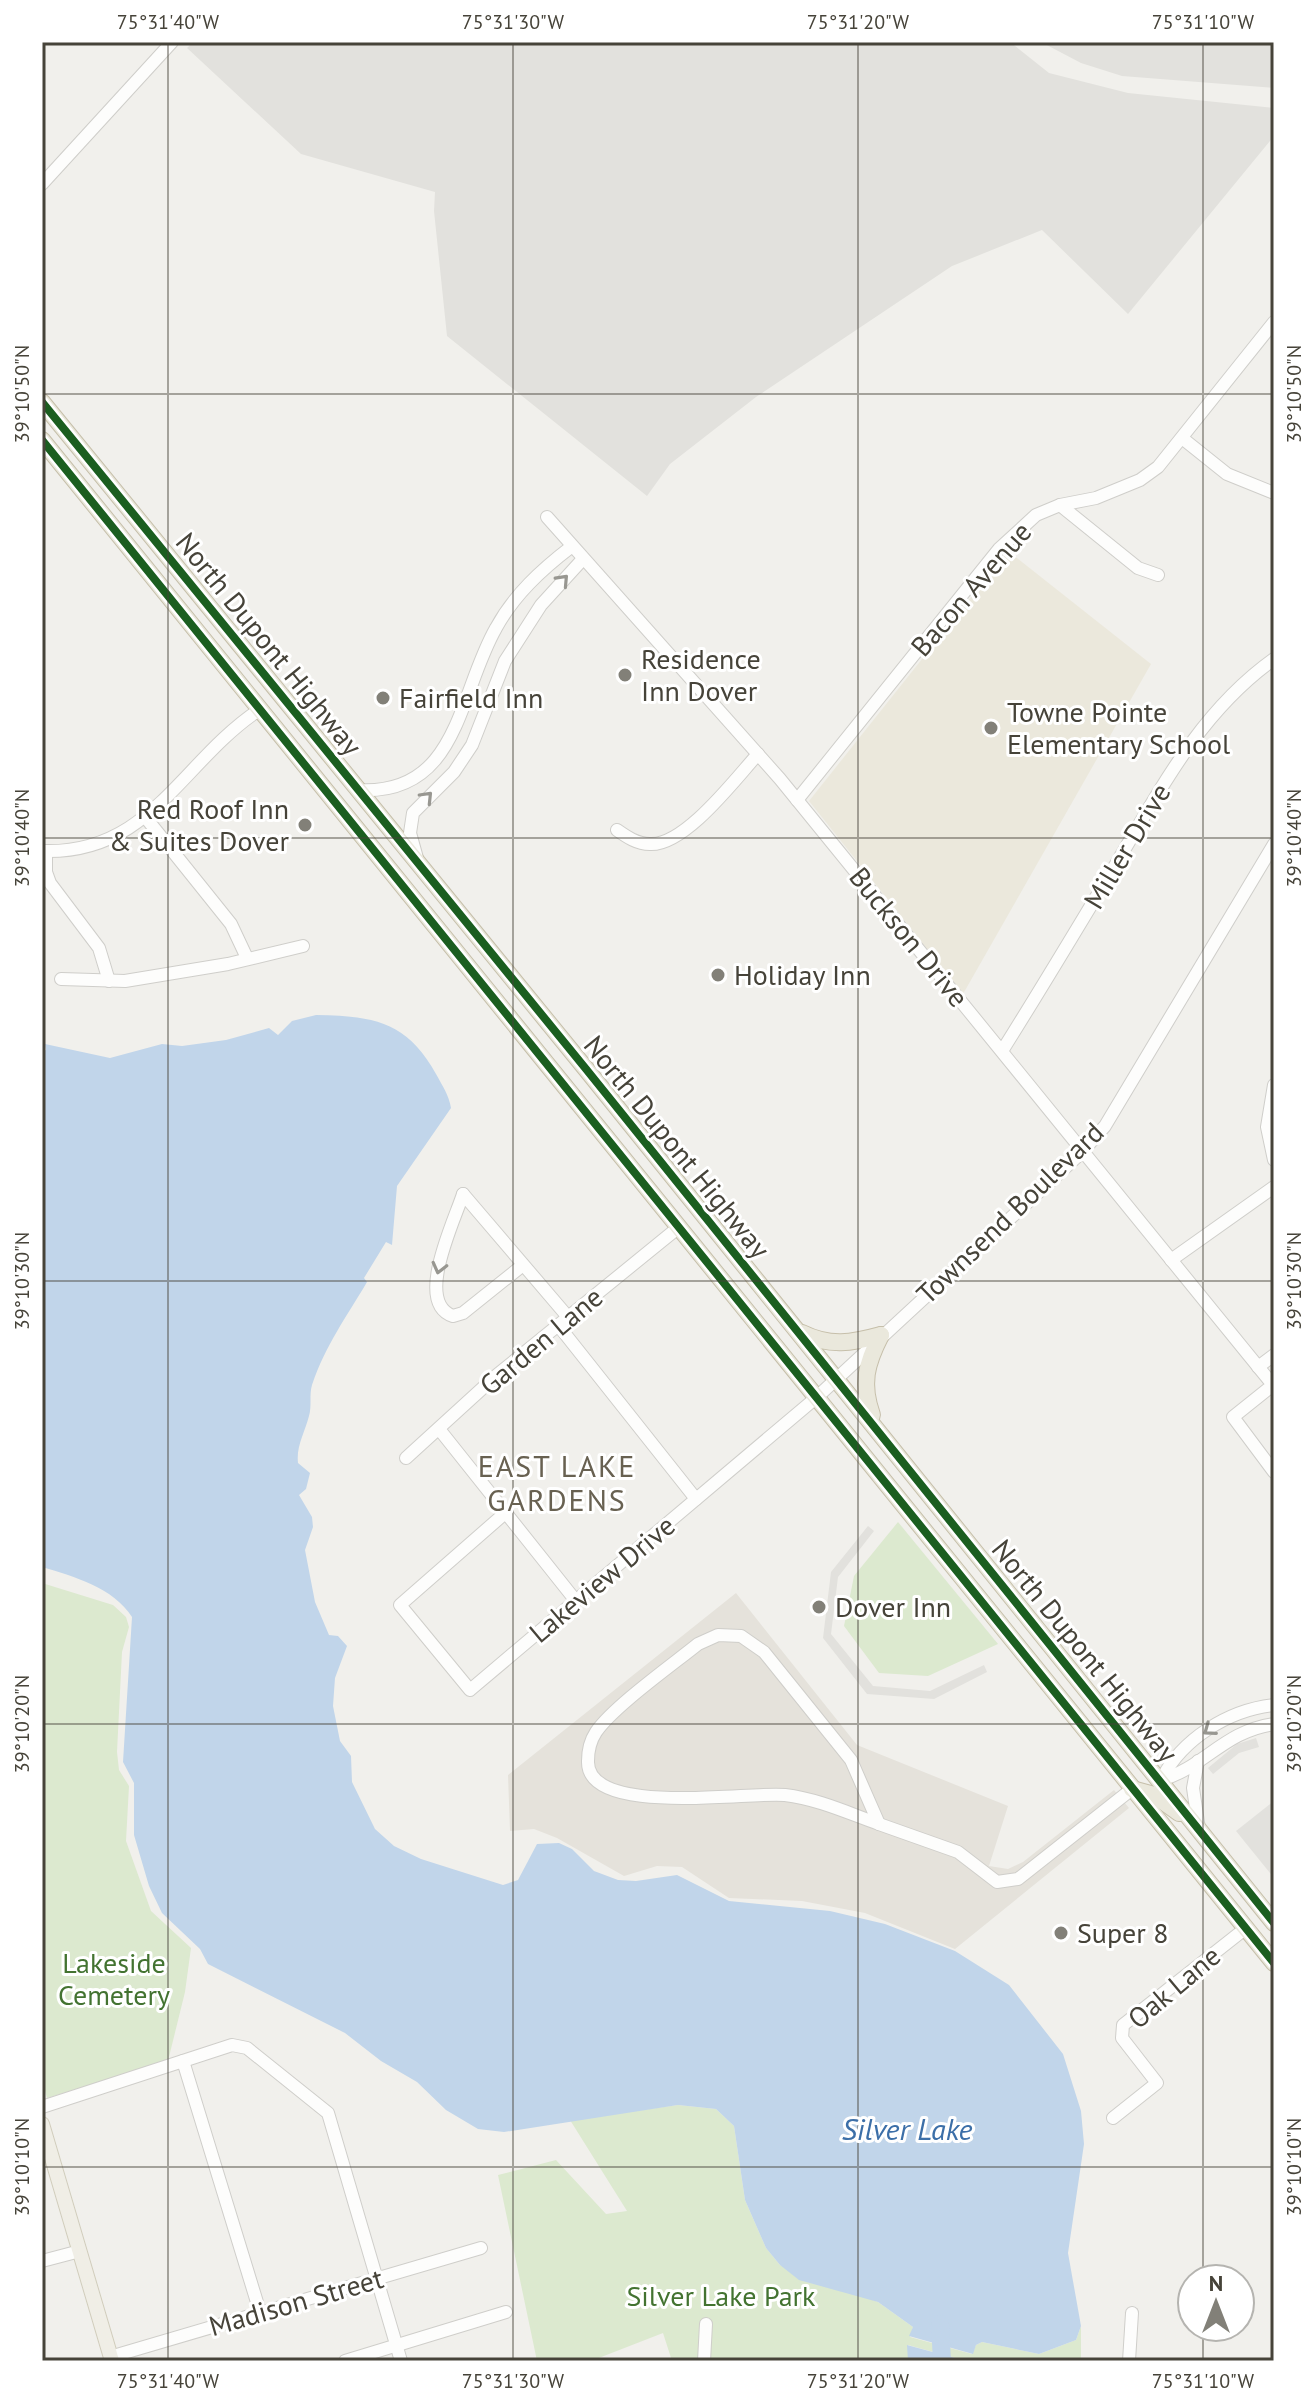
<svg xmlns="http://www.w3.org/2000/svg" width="1316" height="2403" font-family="'PT Sans',sans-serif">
<rect width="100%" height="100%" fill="#f1f0ec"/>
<path fill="#e5e2db" d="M736 1593 857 1745 1008 1806 989 1866 1008 1869 1023 1862 1114 1790 1129 1808 955 1949 865 1913 802 1901 729 1898 682 1867 657 1866 624 1876 557 1838 534 1829 510 1831 508 1775Z"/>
<path fill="#ebe8dc" d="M1008 551 1151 664 963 994 809 801Z"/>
<g fill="#dce9cf">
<path d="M898 1522 998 1644 928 1676 879 1673 844 1626 854 1576Z"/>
<path d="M42 1583 113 1605 126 1617 129 1627 122 1652 117 1752 119 1770 129 1786 126 1841 151 1911 191 1948 185 1992 168 2061 47 2098 42 2080Z"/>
<path d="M678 2105 716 2109 734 2126 745 2200 766 2248 780 2265 878 2302 913 2327 910 2337 972 2354 976 2345 982 2342 1039 2354 1076 2340 1081 2326V2361H966L908 2345V2361H672L663 2333 591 2361H537L498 2175 556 2160 606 2214 627 2211 570 2120Z"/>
</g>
<g fill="#e2e1dd">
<path d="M193 42H1010L1049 73 1128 93 1274 108V136L1128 314 1042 230 952 266 756 397 670 464 647 496 447 336 434 211 435 192 301 154 187 48Z"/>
<path d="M1041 42H1274V88L1122 76 1081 63Z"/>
<path d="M868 1526 874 1531 838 1577 831 1634 873 1686 930 1691 984 1665 987 1672 934 1699 867 1694 823 1638 831 1572Z"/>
<path d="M1256 1738 1259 1747 1239 1753 1213 1774 1208 1768 1237 1744Z"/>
<path d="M1274 1801V1878L1236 1831Z"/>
</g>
<g fill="#c1d5ea">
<path d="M316 1015C373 1016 407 1021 436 1074 442 1085 449 1095 451 1108L397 1186 392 1245 386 1242 364 1278 367 1282C346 1318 326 1344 312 1385 309 1395 312 1406 309 1416 305 1432 296 1446 298 1463L310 1473 306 1489 299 1495 312 1517 313 1527 305 1550 315 1602 329 1635 338 1636 347 1646 335 1678 333 1706 340 1741 351 1756 352 1782 375 1829 394 1846 421 1859 503 1885 518 1880 537 1844 559 1843 572 1849 594 1871 618 1880 636 1881 677 1875 729 1901 830 1911 885 1924 955 1951 1009 1985 1063 2054 1081 2111 1084 2144 1068 2253 1081 2326 1076 2340 1039 2354 982 2342 976 2345 973 2354 909 2336 913 2327 878 2302 799 2280 780 2265 766 2248 745 2200 734 2126 716 2109 678 2105 504 2132 478 2129 446 2110 417 2082 381 2061 345 2033 208 1964 200 1949 162 1913 149 1886 134 1835V1783L123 1762 132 1617C114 1588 73 1576 42 1567V1051L46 1050 45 1044 110 1058 162 1044 182 1046 226 1040 269 1028 278 1035 292 1021Z"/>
<path d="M907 2345 966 2361H908Z"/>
</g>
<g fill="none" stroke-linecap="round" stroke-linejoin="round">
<path stroke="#c1d5ea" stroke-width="18" d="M940 2324 942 2361"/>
<defs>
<g id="minor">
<path d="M42 184 172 42"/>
<path d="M1182 438 1227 474 1274 493"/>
<path d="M1060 505 1138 568 1158 575"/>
<path d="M547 517 780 779 1273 1385 1233 1417 1274 1472"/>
<path d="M358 790C459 796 458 694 496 628 514 595 541 570 571 547"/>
<path d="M797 800 999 549 1036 515 1060 505 1096 498 1140 480 1158 467 1274 322"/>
<path d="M146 818 231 924 247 958"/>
<path d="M617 830C627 837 637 844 650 844 685 846 736 778 758 754"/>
<path d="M42 851C150 855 181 762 259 710"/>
<path d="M46 851V872L50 883 99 948 109 981"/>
<path d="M417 858 410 833 413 813 454 772 472 745 505 661 541 605 582 560"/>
<path d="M61 979 125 981 228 964 303 946"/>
<path d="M1002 1051C1041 989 1078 927 1116 864 1161 788 1201 711 1274 659"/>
<path d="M1274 1085 1267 1127 1274 1160"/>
<path d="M463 1194C454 1222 414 1303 453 1316L463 1313 523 1265"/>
<path d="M463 1194 568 1317"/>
<path d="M1171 1260 1274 1187"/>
<path d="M558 1325 696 1499"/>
<path d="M1258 1367 1274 1355"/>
<path d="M439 1429 576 1601"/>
<path d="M406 1458 497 1375 679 1227"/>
<path d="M504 1514 400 1605 470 1690 817 1397 1082 1152 1105 1126 1274 844"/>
<path d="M718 1635 741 1636 764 1652 851 1760 879 1824C848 1813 818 1799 785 1795 750 1791 586 1818 588 1761 588 1751 590 1741 596 1732 613 1707 672 1665 698 1644Z"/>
<path d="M1198 1761 1193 1788 1199 1829"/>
<path d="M1161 1780C1182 1739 1228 1710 1274 1705"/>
<path d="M1161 1780C1205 1767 1224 1731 1274 1724"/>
<path d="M879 1824 958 1852 997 1882 1018 1879 1132 1789"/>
<path d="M183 2061 260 2312"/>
<path d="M42 2107 232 2045 247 2048 328 2113 401 2361"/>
<path d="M1113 2118 1157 2083 1122 2038 1123 2025 1246 1928"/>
<path d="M42 2261 80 2251"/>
<path d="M110 2357 481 2248"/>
<path d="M345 2361 506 2312"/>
<path d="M704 2361 706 2324"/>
<path d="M1129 2361 1132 2313"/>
</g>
<path id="major" d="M42 2124 112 2361"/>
<g id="highway">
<path d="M42 402 586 1069 1274 1923"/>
<path d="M42 440 1274 1963"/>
<path d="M802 1333C830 1347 852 1343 881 1335"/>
<path d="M872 1415C861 1384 866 1364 881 1335"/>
<path d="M1132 1789 1154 1795 1179 1813"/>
</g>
</defs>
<use href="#minor" stroke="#cfceca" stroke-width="14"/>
<use href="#major" stroke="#d1cdbc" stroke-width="16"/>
<use href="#highway" stroke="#c6bfaa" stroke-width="18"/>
<use href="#minor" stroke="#fdfdfc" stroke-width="12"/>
<use href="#major" stroke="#f0eee6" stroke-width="14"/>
<use href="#highway" stroke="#eae8dc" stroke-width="16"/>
<defs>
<g id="cycleway">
<path d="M42 402 586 1069 1274 1923"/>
<path d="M42 440 1274 1963"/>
</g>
</defs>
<use href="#cycleway" stroke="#fff" stroke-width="13"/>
<use href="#cycleway" stroke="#1b5e20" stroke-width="8"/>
</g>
<defs><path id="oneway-chevron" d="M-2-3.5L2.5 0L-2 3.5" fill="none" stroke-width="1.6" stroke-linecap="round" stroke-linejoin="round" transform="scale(2)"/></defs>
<g stroke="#989791">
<use href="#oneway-chevron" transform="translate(563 580) rotate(-47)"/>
<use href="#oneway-chevron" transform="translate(427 797) rotate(-46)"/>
<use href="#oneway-chevron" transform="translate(439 1268) rotate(104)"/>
<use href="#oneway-chevron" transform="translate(1209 1730) rotate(144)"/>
</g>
<path fill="none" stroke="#464339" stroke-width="2" stroke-opacity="0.45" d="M168 42V2361M513 42V2361M858 42V2361M1203 42V2279M42 394H1274M42 838H1274M42 1281H1274M42 1724H1274M42 2167H1274M1203 2327V2361"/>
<g fill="#828078" stroke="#fff" stroke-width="3">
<circle cx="625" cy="675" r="8"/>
<circle cx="383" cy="698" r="8"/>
<circle cx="991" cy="728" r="8"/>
<circle cx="305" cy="825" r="8"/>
<circle cx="718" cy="975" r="8"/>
<circle cx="819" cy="1607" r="8"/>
<circle cx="1061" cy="1933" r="8"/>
</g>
<g text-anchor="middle" stroke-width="6" stroke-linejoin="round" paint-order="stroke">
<g font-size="28" fill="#464339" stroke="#fff">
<text transform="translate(971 589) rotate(-49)" y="10">Bacon Avenue</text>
<text transform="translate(269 644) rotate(51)" y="10">North Dupont Highway</text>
<text transform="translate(1127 846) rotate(-59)" y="10">Miller Drive</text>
<text transform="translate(909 937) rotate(51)" y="10">Buckson Drive</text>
<text transform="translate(677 1147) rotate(51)" y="10">North Dupont Highway</text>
<text transform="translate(1010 1213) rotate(-44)" y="10">Townsend Boulevard</text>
<text transform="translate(541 1341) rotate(-40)" y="10">Garden Lane</text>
<text transform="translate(602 1579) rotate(-40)" y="10">Lakeview Drive</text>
<text transform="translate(1085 1651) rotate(51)" y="10">North Dupont Highway</text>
<text transform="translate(1174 1987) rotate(-40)" y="10">Oak Lane</text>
<text transform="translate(296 2302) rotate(-16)" y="10">Madison Street</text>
</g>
<g font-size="28" fill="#464339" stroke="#fff" text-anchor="start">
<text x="641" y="669">Residence<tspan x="641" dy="32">Inn Dover</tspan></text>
<text x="399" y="708">Fairfield Inn</text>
<text x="1007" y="722">Towne Pointe<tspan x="1007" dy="32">Elementary School</tspan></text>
<text x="289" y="819" text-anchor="end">Red Roof Inn<tspan x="289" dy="32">&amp; Suites Dover</tspan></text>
<text x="734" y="985">Holiday Inn</text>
<text x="835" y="1617">Dover Inn</text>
<text x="1077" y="1943">Super 8</text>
</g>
<g font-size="28" fill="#437331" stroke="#fff">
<text x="114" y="1973">Lakeside<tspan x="114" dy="32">Cemetery</tspan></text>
<text x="721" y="2306">Silver Lake Park</text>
</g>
<g font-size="30" letter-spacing="2" fill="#686151" stroke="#fff">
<text x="557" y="1477">EAST LAKE<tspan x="557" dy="34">GARDENS</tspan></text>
</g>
<g font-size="30" font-style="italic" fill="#3c6fa8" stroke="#fff">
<text x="907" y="2140">Silver Lake</text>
</g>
</g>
<rect width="1316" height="2403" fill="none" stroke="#ffffff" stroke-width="88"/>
<g transform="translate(1216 2303)"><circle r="38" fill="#ffffff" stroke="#b5b4b0" stroke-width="2"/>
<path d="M0-6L14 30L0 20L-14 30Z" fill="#828078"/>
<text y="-12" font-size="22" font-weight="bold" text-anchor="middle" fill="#464339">N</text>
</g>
<rect x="44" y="44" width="1228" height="2315" fill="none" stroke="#464339" stroke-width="3"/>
<g font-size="20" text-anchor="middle" fill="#464339">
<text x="168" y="29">75°31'40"W</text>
<text x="513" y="29">75°31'30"W</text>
<text x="858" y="29">75°31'20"W</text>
<text x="1203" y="29">75°31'10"W</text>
<text transform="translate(22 394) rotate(-90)" y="7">39°10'50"N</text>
<text transform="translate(1294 394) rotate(-90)" y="7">39°10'50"N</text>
<text transform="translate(22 838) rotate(-90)" y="7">39°10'40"N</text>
<text transform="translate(1294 838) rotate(-90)" y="7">39°10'40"N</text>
<text transform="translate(22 1281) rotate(-90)" y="7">39°10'30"N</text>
<text transform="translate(1294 1281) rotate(-90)" y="7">39°10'30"N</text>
<text transform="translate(22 1724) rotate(-90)" y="7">39°10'20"N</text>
<text transform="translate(1294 1724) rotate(-90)" y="7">39°10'20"N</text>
<text transform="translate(22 2167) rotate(-90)" y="7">39°10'10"N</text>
<text transform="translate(1294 2167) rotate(-90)" y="7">39°10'10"N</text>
<text x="168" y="2388">75°31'40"W</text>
<text x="513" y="2388">75°31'30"W</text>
<text x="858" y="2388">75°31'20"W</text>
<text x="1203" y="2388">75°31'10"W</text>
</g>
</svg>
